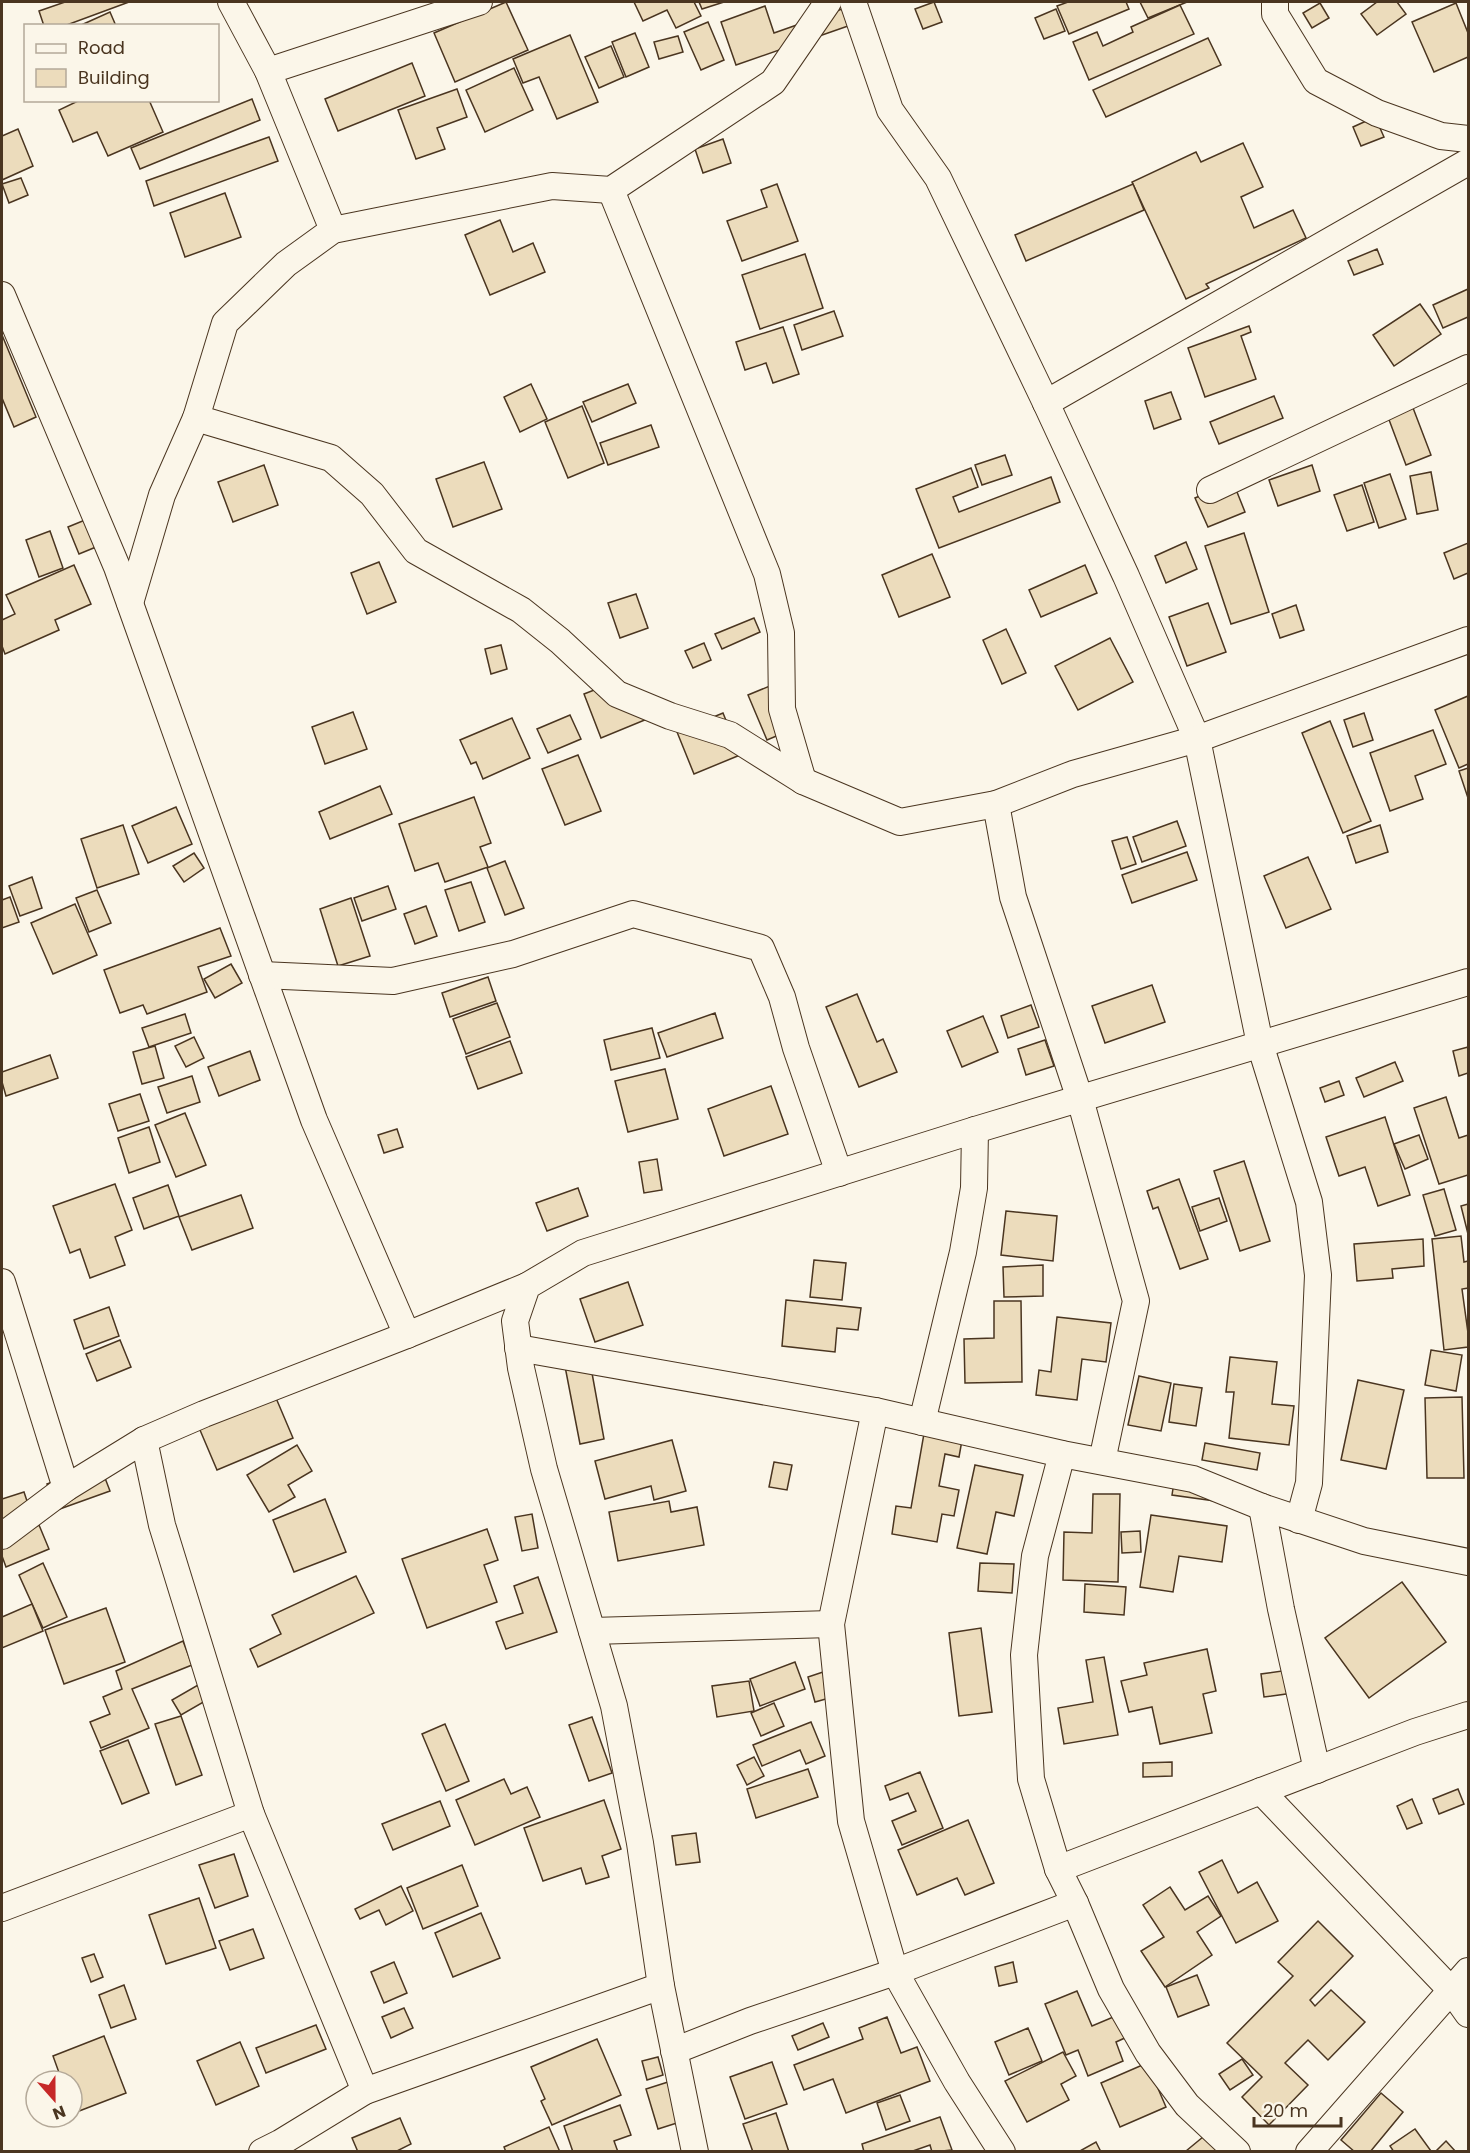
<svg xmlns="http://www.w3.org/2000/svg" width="1470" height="2153" font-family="Poppins,sans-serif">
<rect width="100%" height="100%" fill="#fbf6e9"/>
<g fill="#ecdcbc" stroke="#4a3520" stroke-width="1.5">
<path d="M65 2H129L64 26H44L39 11Z"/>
<path d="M506 2 528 50 455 82 434 33Z"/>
<path d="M634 2H694L701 16 676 28 667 10 643 21Z"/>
<path d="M699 2H724L702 9Z"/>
<path d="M934 2 942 22 923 29 915 9Z"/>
<path d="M1068 2H1126L1129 9 1069 34 1057 6Z"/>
<path d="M1140 2H1187L1148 18Z"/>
<path d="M1377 2H1397L1406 14 1377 35 1361 14Z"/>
<path d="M1320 3 1329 18 1312 28 1303 13Z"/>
<path d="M1456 3 1468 33V57L1434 72 1412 22Z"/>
<path d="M1180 5 1194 34 1089 80 1073 42 1097 32 1103 46 1133 32 1131 27Z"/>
<path d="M765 6 774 33 842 9 848 26 736 65 721 22Z"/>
<path d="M1056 9 1065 31 1044 39 1035 18Z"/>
<path d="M110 12 116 26H79Z"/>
<path d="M708 22 724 60 701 70 684 32Z"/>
<path d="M635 33 649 67 626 77 612 42Z"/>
<path d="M570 35 598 102 557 119 539 77 523 83 513 59Z"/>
<path d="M678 36 683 52 659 59 654 42Z"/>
<path d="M1208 38 1221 65 1106 117 1093 90Z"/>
<path d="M611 46 624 77 599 88 585 57Z"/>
<path d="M412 63 425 96 338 131 325 99Z"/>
<path d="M514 68 533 110 485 132 466 90Z"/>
<path d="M457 89 467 117 437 128 445 149 416 159 398 110Z"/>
<path d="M252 99 260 120 140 169 131 148Z"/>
<path d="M80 100H149L163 132 108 156 97 132 73 142 59 110Z"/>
<path d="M1375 117 1384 137 1361 146 1353 127Z"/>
<path d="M18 129 33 166 2 180V136Z"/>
<path d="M269 137 278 161 154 206 146 181Z"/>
<path d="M723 139 731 163 703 173 695 149Z"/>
<path d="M1243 143 1263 187 1241 197 1254 228 1293 210 1306 238 1206 284 1209 288 1186 299 1132 182 1196 152 1201 162Z"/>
<path d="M21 178 28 195 9 203 2 184Z"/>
<path d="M777 184 798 241 742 261 727 221 767 207 761 190Z"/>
<path d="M1133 184 1144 210 1026 261 1015 235Z"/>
<path d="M225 193 241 237 185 257 170 213Z"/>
<path d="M500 220 513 252 533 243 545 272 490 295 465 235Z"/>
<path d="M1377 249 1383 264 1354 275 1348 261Z"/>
<path d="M805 254 823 308 760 329 742 275Z"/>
<path d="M1468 289V317L1443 328 1433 305Z"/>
<path d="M1420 304 1441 334 1394 366 1373 335Z"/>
<path d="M834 311 843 336 802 350 794 325Z"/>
<path d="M1249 326 1251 332 1241 336 1256 379 1205 397 1188 348Z"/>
<path d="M783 327 799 374 773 383 766 363 745 370 736 342Z"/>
<path d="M2 335 36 417 14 427 2 398Z"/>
<path d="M531 384 547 419 520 432 504 397Z"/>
<path d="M628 384 636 403 592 422 583 402Z"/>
<path d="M1171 392 1181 419 1154 429 1145 401Z"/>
<path d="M1274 396 1283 418 1219 444 1210 422Z"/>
<path d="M1410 400 1431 455 1406 465 1385 409Z"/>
<path d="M582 406 604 463 568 478 545 422Z"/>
<path d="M651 425 659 447 608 465 600 443Z"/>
<path d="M1005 455 1012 475 982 485 975 465Z"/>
<path d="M484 462 502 509 453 527 436 479Z"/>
<path d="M264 465 278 505 233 522 218 482Z"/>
<path d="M1312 465 1320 491 1278 506 1269 480Z"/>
<path d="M971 468 978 487 953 497 959 512 1051 477 1060 502 939 548 916 489Z"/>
<path d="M1431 472 1438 510 1417 514 1410 476Z"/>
<path d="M1390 474 1406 519 1379 528 1364 483Z"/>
<path d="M1233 482 1245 512 1208 527 1195 498Z"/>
<path d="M1362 485 1374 522 1347 531 1334 495Z"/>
<path d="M85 520 96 547 79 554 68 527Z"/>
<path d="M50 531 63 568 39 577 26 540Z"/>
<path d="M1244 533 1269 612 1231 624 1205 546Z"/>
<path d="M1186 542 1197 569 1166 583 1155 556Z"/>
<path d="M1468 543V573L1454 579 1444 553Z"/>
<path d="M932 554 950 597 899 617 882 575Z"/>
<path d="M379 562 396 602 367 614 351 573Z"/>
<path d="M74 565 91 604 55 620 59 630 5 654 2 646V620L15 614 6 595Z"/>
<path d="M1085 565 1097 593 1041 617 1029 590Z"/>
<path d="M636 594 648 628 620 638 608 603Z"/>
<path d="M1208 603 1226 652 1187 666 1169 617Z"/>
<path d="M1296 605 1304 630 1280 638 1272 614Z"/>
<path d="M754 618 760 632 722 649 715 634Z"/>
<path d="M1006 629 1026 673 1002 684 983 640Z"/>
<path d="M1110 638 1133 682 1078 710 1055 666Z"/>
<path d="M704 643 711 660 693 668 685 651Z"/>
<path d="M501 645 507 669 491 674 485 649Z"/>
<path d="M782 681 800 726 767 740 748 695Z"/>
<path d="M612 683 652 717 601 738 584 694Z"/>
<path d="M1468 696V764L1459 768 1435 710Z"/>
<path d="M353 712 367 749 325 764 312 727Z"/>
<path d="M723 713 740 755 694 774 677 732Z"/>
<path d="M1364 713 1373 740 1353 747 1344 720Z"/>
<path d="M570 715 581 739 548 753 537 729Z"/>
<path d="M512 718 530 758 483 779 476 762 471 764 460 740Z"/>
<path d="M1330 721 1371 821 1343 833 1302 733Z"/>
<path d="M1433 730 1446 764 1415 776 1423 799 1390 811 1370 753Z"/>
<path d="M578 755 601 811 565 825 542 769Z"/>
<path d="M1468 768V798L1459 771Z"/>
<path d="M380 786 392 814 330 839 319 812Z"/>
<path d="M474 797 491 843 480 847 488 867 445 882 438 863 415 871 399 824Z"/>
<path d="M176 807 192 844 148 863 132 826Z"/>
<path d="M1177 821 1186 846 1142 862 1133 837Z"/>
<path d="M123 825 139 874 97 888 81 839Z"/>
<path d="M1380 825 1388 852 1356 863 1347 836Z"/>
<path d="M1127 837 1136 864 1121 869 1112 841Z"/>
<path d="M1187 852 1197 880 1132 903 1122 875Z"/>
<path d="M194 853 204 868 184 882 173 866Z"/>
<path d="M1308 857 1331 909 1286 928 1264 876Z"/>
<path d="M505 861 524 908 505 915 487 868Z"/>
<path d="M32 877 42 908 20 916 9 886Z"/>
<path d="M471 882 485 922 459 931 445 890Z"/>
<path d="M388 886 396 909 362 921 354 898Z"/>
<path d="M97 890 111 923 89 932 76 898Z"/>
<path d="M10 897 19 922 2 928V900Z"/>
<path d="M351 898 370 956 338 966 320 909Z"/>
<path d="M75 904 97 955 53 974 31 923Z"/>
<path d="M426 906 437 936 415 944 404 914Z"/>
<path d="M220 928 231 956 198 967 207 992 147 1014 143 1005 120 1013 104 970Z"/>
<path d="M231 964 242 983 215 998 204 979Z"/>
<path d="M488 977 496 1001 450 1017 442 993Z"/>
<path d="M1152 985 1165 1022 1105 1043 1092 1006Z"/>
<path d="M857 994 877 1042 883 1039 897 1072 859 1087 826 1007Z"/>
<path d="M497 1003 510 1037 466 1054 453 1019Z"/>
<path d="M1031 1005 1039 1027 1008 1038 1001 1016Z"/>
<path d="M715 1013 723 1038 667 1057 658 1033Z"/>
<path d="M185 1014 191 1033 149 1047 142 1028Z"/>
<path d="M983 1016 998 1052 962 1067 947 1031Z"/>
<path d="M652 1028 660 1058 611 1070 604 1040Z"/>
<path d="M194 1037 204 1058 186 1067 175 1046Z"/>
<path d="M1045 1040 1054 1066 1026 1075 1018 1049Z"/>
<path d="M510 1041 522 1073 478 1089 466 1057Z"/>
<path d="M155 1046 164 1078 142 1084 133 1052Z"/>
<path d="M1468 1047V1073L1459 1076 1453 1051Z"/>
<path d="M250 1051 260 1080 219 1096 208 1067Z"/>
<path d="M50 1055 58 1078 6 1096 2 1082V1072Z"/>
<path d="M1395 1062 1403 1081 1364 1097 1356 1078Z"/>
<path d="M665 1069 678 1119 628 1132 615 1081Z"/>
<path d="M192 1076 200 1102 167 1113 158 1087Z"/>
<path d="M1339 1081 1344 1095 1325 1102 1320 1088Z"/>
<path d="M771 1086 788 1134 724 1156 708 1109Z"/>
<path d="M140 1094 149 1121 118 1131 109 1104Z"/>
<path d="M1446 1097 1459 1138 1468 1135V1175L1439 1184 1414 1108Z"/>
<path d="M185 1113 206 1165 176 1177 155 1125Z"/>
<path d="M1385 1117 1410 1195 1378 1206 1365 1167 1339 1176 1326 1137Z"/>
<path d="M149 1127 160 1162 129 1173 118 1138Z"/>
<path d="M397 1129 403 1147 384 1153 378 1135Z"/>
<path d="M1419 1135 1428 1159 1405 1169 1394 1144Z"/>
<path d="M657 1159 662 1190 644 1193 639 1162Z"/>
<path d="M1244 1161 1270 1241 1240 1251 1214 1171Z"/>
<path d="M1179 1179 1208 1259 1180 1269 1158 1207 1153 1209 1147 1191Z"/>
<path d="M115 1184 132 1230 115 1237 125 1265 90 1278 80 1249 70 1253 53 1206Z"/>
<path d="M168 1185 179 1216 144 1229 133 1198Z"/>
<path d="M578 1188 588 1216 547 1231 536 1203Z"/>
<path d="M1444 1189 1456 1230 1435 1236 1423 1195Z"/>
<path d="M241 1195 253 1228 192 1250 179 1217Z"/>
<path d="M1219 1198 1227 1221 1200 1231 1192 1207Z"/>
<path d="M1468 1204V1234L1461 1206Z"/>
<path d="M1006 1211 1057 1216 1053 1261 1001 1255Z"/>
<path d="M1461 1236 1464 1262 1468 1261V1288L1462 1289 1468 1333V1347L1444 1350 1432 1239Z"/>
<path d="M1423 1239 1424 1266 1392 1269 1393 1278 1357 1281 1354 1244Z"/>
<path d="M814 1260 846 1263 842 1300 810 1297Z"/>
<path d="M1043 1265V1296L1004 1297 1003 1267Z"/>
<path d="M628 1282 643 1325 595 1342 580 1299Z"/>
<path d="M786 1300 861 1308 858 1330 837 1328 835 1352 782 1346Z"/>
<path d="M994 1301H1021L1022 1382 965 1383 964 1339 994 1338Z"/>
<path d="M109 1307 119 1336 84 1349 74 1320Z"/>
<path d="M1057 1317 1111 1323 1106 1362 1082 1359 1077 1400 1036 1395 1039 1370 1051 1372Z"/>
<path d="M120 1340 131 1367 97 1381 86 1354Z"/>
<path d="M1431 1350 1462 1355 1456 1391 1425 1385Z"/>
<path d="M588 1351 604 1439 580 1444 563 1356Z"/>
<path d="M1230 1357 1277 1362 1272 1404 1294 1406 1289 1445 1229 1438 1234 1392H1226Z"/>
<path d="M1139 1376 1171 1383 1161 1431 1128 1425Z"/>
<path d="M1358 1380 1404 1390 1386 1469 1341 1460Z"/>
<path d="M1174 1384 1202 1388 1196 1426 1169 1422Z"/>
<path d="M273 1391 293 1438 217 1470 197 1423Z"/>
<path d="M1462 1397 1464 1478H1427L1425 1398Z"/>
<path d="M926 1422 964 1429 959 1457 945 1454 939 1486 959 1490 954 1516 942 1514 937 1542 892 1534 896 1506 911 1508Z"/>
<path d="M672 1440 686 1491 654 1500 651 1486 605 1499 595 1461Z"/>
<path d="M1205 1443 1260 1453 1257 1470 1202 1460Z"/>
<path d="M297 1445 312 1471 288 1485 295 1497 269 1512 247 1475Z"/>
<path d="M774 1462 792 1465 787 1490 769 1487Z"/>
<path d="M100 1465 110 1491 57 1510 47 1484Z"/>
<path d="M975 1465 1023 1475 1014 1516 996 1512 987 1554 957 1548Z"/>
<path d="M1175 1476 1215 1501 1172 1495Z"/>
<path d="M24 1492 33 1519 2 1529V1499Z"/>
<path d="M1093 1494H1120L1118 1582 1063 1580 1064 1532 1092 1533Z"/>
<path d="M325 1499 346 1552 294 1572 273 1520Z"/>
<path d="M669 1501 671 1512 697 1507 704 1545 618 1561 609 1512Z"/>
<path d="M532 1514 538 1548 522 1551 515 1517Z"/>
<path d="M1151 1515 1227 1526 1222 1562 1179 1556 1173 1592 1140 1587Z"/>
<path d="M39 1525 49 1549 6 1567 2 1556V1542Z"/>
<path d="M487 1529 498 1560 484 1565 497 1602 427 1628 402 1559Z"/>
<path d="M1140 1531 1141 1552 1122 1553 1121 1532Z"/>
<path d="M43 1563 67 1617 43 1628 19 1575Z"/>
<path d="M980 1563 1014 1564 1012 1593 978 1591Z"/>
<path d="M356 1576 374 1613 258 1667 250 1649 281 1634 272 1615Z"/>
<path d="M538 1577 557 1632 506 1649 496 1622 523 1613 514 1586Z"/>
<path d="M1402 1582 1446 1642 1369 1698 1325 1638Z"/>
<path d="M1085 1584 1126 1587 1124 1615 1084 1612Z"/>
<path d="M32 1604 43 1631 2 1648V1617Z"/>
<path d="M106 1608 125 1662 64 1684 45 1630Z"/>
<path d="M981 1628 992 1712 959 1716 949 1633Z"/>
<path d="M183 1641 192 1665 132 1689 149 1728 101 1748 90 1722 110 1714 103 1697 122 1689 116 1671Z"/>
<path d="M1207 1649 1216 1691 1203 1694 1212 1733 1160 1744 1152 1707 1129 1712 1121 1681 1147 1675 1144 1663Z"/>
<path d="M1104 1657 1118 1735 1064 1744 1058 1708 1093 1702 1086 1660Z"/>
<path d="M795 1662 805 1689 760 1706 750 1679Z"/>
<path d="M1289 1670 1293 1693 1264 1697 1261 1674Z"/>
<path d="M826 1671 833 1697 815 1702 808 1677Z"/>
<path d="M749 1681 754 1711 717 1717 712 1686Z"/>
<path d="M198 1685 207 1700 181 1715 172 1700Z"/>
<path d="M774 1703 784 1726 761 1736 751 1713Z"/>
<path d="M181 1716 202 1775 176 1785 155 1724Z"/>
<path d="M592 1717 612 1773 589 1781 569 1725Z"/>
<path d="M811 1722 825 1756 806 1764 800 1750 762 1766 753 1745Z"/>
<path d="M445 1724 469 1781 446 1791 422 1734Z"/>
<path d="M128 1740 149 1793 122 1804 100 1751Z"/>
<path d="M754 1757 764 1776 747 1785 737 1765Z"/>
<path d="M1172 1762V1776L1143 1777V1763Z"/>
<path d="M808 1769 818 1797 756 1818 747 1789Z"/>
<path d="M920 1772 943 1828 902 1845 892 1821 916 1811 908 1793 890 1800 885 1786Z"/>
<path d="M504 1779 511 1794 527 1787 540 1817 475 1845 456 1800Z"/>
<path d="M1458 1789 1464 1804 1439 1814 1433 1799Z"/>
<path d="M1412 1799 1422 1823 1407 1829 1397 1806Z"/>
<path d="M604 1800 621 1849 602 1856 609 1877 586 1884 581 1868 543 1881 524 1828Z"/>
<path d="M440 1801 450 1826 393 1850 382 1824Z"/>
<path d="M968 1820 994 1883 965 1895 957 1878 917 1895 898 1850Z"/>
<path d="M696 1833 700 1862 676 1865 672 1836Z"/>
<path d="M234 1854 248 1896 215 1908 199 1865Z"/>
<path d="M1222 1860 1238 1893 1257 1882 1278 1921 1236 1943 1199 1872Z"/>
<path d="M462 1865 478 1906 423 1929 407 1888Z"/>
<path d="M401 1886 413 1911 386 1925 379 1910 360 1919 355 1909Z"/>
<path d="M1170 1887 1185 1910 1208 1896 1221 1916 1197 1932 1212 1955 1165 1987 1141 1951 1164 1937 1143 1905Z"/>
<path d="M199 1898 216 1948 166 1964 149 1915Z"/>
<path d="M481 1913 500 1958 453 1977 435 1933Z"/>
<path d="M1318 1921 1353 1956 1310 2000 1315 2006 1331 1990 1365 2022 1328 2060 1308 2040 1285 2063 1308 2085 1269 2125 1242 2097 1262 2077 1227 2043 1293 1976 1278 1962Z"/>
<path d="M253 1929 264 1958 230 1970 219 1941Z"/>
<path d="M94 1954 103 1977 91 1982 82 1958Z"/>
<path d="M394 1962 407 1993 384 2003 371 1972Z"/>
<path d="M1013 1962 1017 1982 999 1986 995 1967Z"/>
<path d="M1197 1975 1209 2005 1178 2017 1166 1987Z"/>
<path d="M124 1985 136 2019 111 2028 99 1995Z"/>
<path d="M1077 1991 1092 2026 1118 2015 1127 2037 1116 2042 1123 2061 1088 2076 1078 2050 1066 2055 1045 2004Z"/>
<path d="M404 2008 413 2028 391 2038 382 2017Z"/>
<path d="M887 2017 901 2053 917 2047 930 2081 846 2113 833 2079 804 2090 794 2065 863 2039 859 2028Z"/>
<path d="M823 2023 829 2037 798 2050 792 2036Z"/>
<path d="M316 2025 326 2049 266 2073 256 2048Z"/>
<path d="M1028 2028 1042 2061 1009 2075 995 2042Z"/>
<path d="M104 2036 126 2093 74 2113 72 2108V2081H62L53 2056Z"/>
<path d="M597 2039 621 2095 552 2125 541 2101 545 2099 531 2067Z"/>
<path d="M240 2042 259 2086 216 2105 197 2061Z"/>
<path d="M1063 2052 1076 2076 1061 2084 1069 2100 1027 2122 1005 2081Z"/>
<path d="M658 2057 663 2075 647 2080 642 2061Z"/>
<path d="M1242 2059 1253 2075 1230 2090 1219 2074Z"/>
<path d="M772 2062 787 2104 745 2119 730 2077Z"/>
<path d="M1147 2063 1166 2107 1120 2127 1101 2083Z"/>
<path d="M668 2082 680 2122 658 2129 646 2089Z"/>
<path d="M1381 2093 1403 2112 1370 2152H1355L1341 2140Z"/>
<path d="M900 2095 910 2121 886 2130 877 2103Z"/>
<path d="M620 2105 631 2135 614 2141 618 2152H573L564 2126Z"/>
<path d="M776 2113 789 2152H753L743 2124Z"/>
<path d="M940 2117 952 2150 932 2152 930 2145 910 2152H864L862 2144Z"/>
<path d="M400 2118 411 2144 395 2152H358L352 2138Z"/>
<path d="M549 2127 560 2152H506L504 2147Z"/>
<path d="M1415 2129 1431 2151 1394 2152 1390 2146Z"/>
<path d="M1209 2132 1224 2152H1187L1186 2151Z"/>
<path d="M1446 2141 1456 2152H1435Z"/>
<path d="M1096 2142 1101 2152H1078Z"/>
</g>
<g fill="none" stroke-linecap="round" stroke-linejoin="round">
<defs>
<g id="minor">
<path d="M231 2 268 71 333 230"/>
<path d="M853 2 890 110 938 178 1046 403 1126 576 1197 739 1260 1044 1309 1202 1318 1275 1309 1483 1299 1520"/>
<path d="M1275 2V14L1316 81 1377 113 1441 136 1468 139"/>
<path d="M268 71 479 2"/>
<path d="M611 190 767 574 781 633 782 709 803 781"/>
<path d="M2 295 117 567 314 1120 407 1335"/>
<path d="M1046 403 1468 162"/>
<path d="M196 418 331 458 372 494 416 551 521 610 560 641 617 694 670 716 730 735 803 781 900 822 996 804 1073 774 1197 739 1468 640"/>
<path d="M1210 490 1468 368"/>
<path d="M130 603 162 495 196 418 225 323 286 264 333 230 552 186 611 190 773 82 828 2"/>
<path d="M996 804 1013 897 1080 1099 1136 1301 1102 1461"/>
<path d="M262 975 393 981 513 954 633 914 761 948 782 997 796 1048 839 1173"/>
<path d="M2 1282 66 1488"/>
<path d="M518 1348 875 1411 1062 1454 1193 1479 1262 1507 1364 1541 1468 1562"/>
<path d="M875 1411 831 1624 851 1821 895 1972 957 2082 1002 2152"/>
<path d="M922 1422 963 1252 974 1188 975 1130"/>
<path d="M144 1440 162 1525 251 1814 365 2091"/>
<path d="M1062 1454 1035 1556 1024 1655 1031 1779 1058 1869 1075 1903 1111 1989 1148 2053 1187 2105 1237 2152"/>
<path d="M1262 1507 1281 1609 1317 1770"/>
<path d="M2 1536 66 1488 144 1440 204 1414 407 1335 527 1286"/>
<path d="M592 1631 831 1624"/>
<path d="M1261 1791 1451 1990 1468 2014"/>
<path d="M1058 1869 1415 1732 1468 1715"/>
<path d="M2 1908 251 1814"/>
<path d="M674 2051 750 2021 895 1972 1075 1903"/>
<path d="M262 2152 280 2143 365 2091 661 1986"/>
<path d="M695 2152 661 1986 640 1843 614 1706 544 1469 521 1368 515 1321 527 1286 583 1253 975 1130 1468 982"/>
<path d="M1309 2152 1468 1971"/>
</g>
</defs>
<use href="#minor" stroke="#4a3520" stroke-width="28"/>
<use href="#minor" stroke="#fbf6e9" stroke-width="26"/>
</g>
<rect width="1470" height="2153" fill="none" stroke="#4a3520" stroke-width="6"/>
<rect x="24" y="24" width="195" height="78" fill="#fbf6e9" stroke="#b4a999" stroke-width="1.5"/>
<rect x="36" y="44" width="30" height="9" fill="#fbf6e9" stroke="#b4a999" stroke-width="1.5"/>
<text x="78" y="54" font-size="18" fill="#4a3520">Road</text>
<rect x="36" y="69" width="30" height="18" fill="#ecdcbc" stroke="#b4a999" stroke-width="1.5"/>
<text x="78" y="84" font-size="18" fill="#4a3520">Building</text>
<g transform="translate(54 2099) rotate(159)"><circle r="28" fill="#fbf6e9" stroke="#b4a999" stroke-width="1.5"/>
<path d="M0-4.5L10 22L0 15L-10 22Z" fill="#c62828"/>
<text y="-9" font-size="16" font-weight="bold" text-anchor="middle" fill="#4a3520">N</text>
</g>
<path d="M1254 2117v9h87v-9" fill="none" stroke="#4a3520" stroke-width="3"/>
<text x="1263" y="2117" font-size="18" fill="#4a3520" stroke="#fbf6e9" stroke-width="4.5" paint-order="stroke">20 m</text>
</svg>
